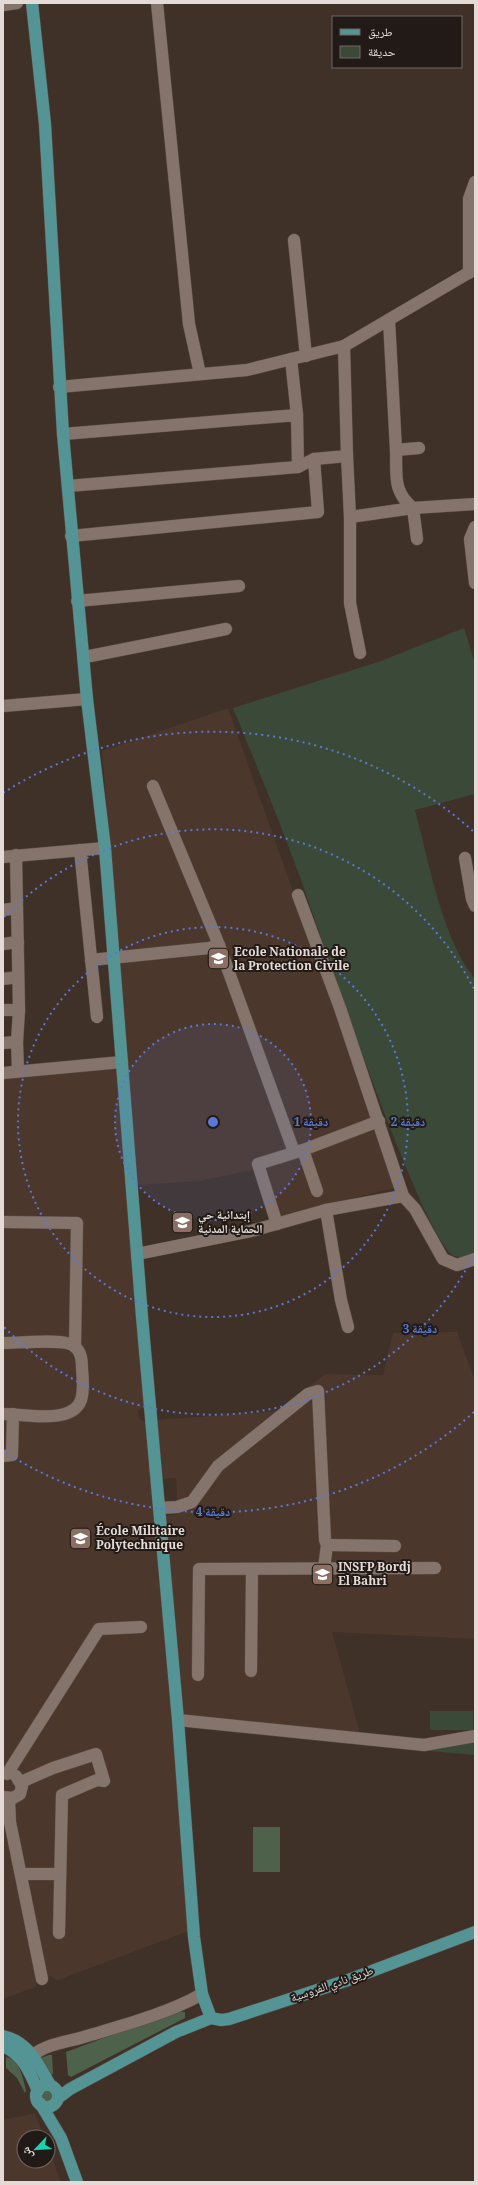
<svg xmlns="http://www.w3.org/2000/svg" width="478" height="2185" font-family="Georgia,'Noto Naskh Arabic',serif">
<rect width="100%" height="100%" fill="#3f3028"/>
<g fill="#4c372c">
<path d="M228 708 398 1187 277 1217 262 1168 200 1181 138 1185 102 751Z"/>
<path d="M118 1068 128 1218 146 1407 138 1410 139 1418 145 1422 158 1553 189 1931 56 1981 52 1976 42 1979 38 1981 35 1987 3 1999V1079Z"/>
<path d="M457 1332 475 1381V1639L332 1632 360 1733 183 1717 165 1516 178 1514 176 1478 161 1479 157 1420 276 1411 325 1374 383 1375 393 1333Z"/>
<path d="M35 2113 44 2137H24V2161H48V2147L61 2182H3V2120Z"/>
</g>
<g fill="#3b4a38">
<path d="M464 628 475 664V794L415 810C428 858 443 942 475 979V1253C469 1255 461 1259 454 1256 422 1240 319 930 300 877 279 820 256 764 233 708L381 661Z"/>
<rect x="430" y="1711" width="43" height="19"/>
<path d="M475 1740V1755L430 1751V1749Z"/>
</g>
<g fill="#4e614b">
<rect x="253" y="1827" width="27" height="45"/>
<path d="M173 2012H185V2018L71 2077 68 2075 66 2052Z"/>
<path d="M49 2055H52L53 2073 50 2079 38 2059Z"/>
<path d="M6 2057C20 2060 23 2078 26 2090L25 2093 17 2078 6 2068Z"/>
<circle cx="47" cy="2096" r="7"/>
</g>
<g fill="none" stroke-linecap="round" stroke-linejoin="round">
<defs>
<g id="minor">
<path d="M157 3 189 324 200 374"/>
<path d="M3 5 17 3"/>
<path d="M294 240 306 356"/>
<path d="M469 273V199L475 182"/>
<path d="M389 320 396 450 419 448"/>
<path d="M291 359 297 415"/>
<path d="M59 387 247 370 344 346 475 269"/>
<path d="M63 434 297 415 298 467"/>
<path d="M396 450C397 474 392 491 413 508L417 539"/>
<path d="M347 456 350 517"/>
<path d="M68 486 298 467 314 459 347 456 344 346"/>
<path d="M475 527 470 539 475 583"/>
<path d="M71 536 318 512 314 459"/>
<path d="M77 601 239 586"/>
<path d="M360 653 350 603V517L413 508 475 504"/>
<path d="M85 657 226 629"/>
<path d="M3 706 87 699"/>
<path d="M153 786 219 945 294 1152"/>
<path d="M80 850 97 1017"/>
<path d="M3 857 105 848"/>
<path d="M465 858 472 899 475 906"/>
<path d="M298 895 340 1008 403 1196"/>
<path d="M3 910 17 908"/>
<path d="M3 944 18 942"/>
<path d="M91 960 209 948 219 945"/>
<path d="M3 979 18 977"/>
<path d="M3 1010H19"/>
<path d="M17 1042 18 1071"/>
<path d="M3 1043 17 1042 19 1010 16 855"/>
<path d="M3 1073 122 1062"/>
<path d="M303 1150 317 1191"/>
<path d="M326 1210 341 1300 348 1327"/>
<path d="M3 1222 77 1223 75 1347"/>
<path d="M277 1224 258 1164 303 1150 379 1121"/>
<path d="M137 1254 251 1231 326 1210 403 1196 415 1209 443 1259 457 1265 475 1259"/>
<path d="M3 1343C19 1343 57 1339 70 1344 81 1348 82 1359 82 1369 83 1379 84 1391 81 1400 72 1425 25 1414 3 1414"/>
<path d="M3 1456 12 1455 13 1414"/>
<path d="M160 1508 177 1507 192 1502 218 1466 308 1394 318 1391 325 1540 327 1545 324 1568"/>
<path d="M327 1545 395 1546"/>
<path d="M251 1671 252 1569"/>
<path d="M198 1675 199 1569 435 1568"/>
<path d="M178 1720 424 1745 475 1736"/>
<path d="M7 1774 99 1629 141 1627"/>
<path d="M21 1782 53 1768 96 1754 104 1781 97 1780 62 1795 59 1933"/>
<path d="M3 1797 13 1798 20 1794 22 1786 16 1776"/>
<path d="M9 1799 10 1822 42 1979"/>
<path d="M21 1874H60"/>
<path d="M33 2055C48 2043 69 2042 87 2036 124 2025 169 2013 202 1994"/>
</g>
<g id="major">
<path d="M32 3 45 124 63 434 87 699 105 848 142 1317 178 1720 194 1937 202 1994 211 2018 221 2020 229 2019 348 1980 475 1932"/>
<path d="M3 2036C29 2042 38 2064 50 2085"/>
<path d="M3 2046C23 2055 30 2072 38 2091"/>
<circle cx="47" cy="2096" r="11"/>
<path d="M58 2098 70 2089 176 2032 211 2018"/>
<path d="M40 2103 61 2138 77 2182"/>
</g>
</defs>
<use href="#minor" stroke="#5b4f48" stroke-width="13"/>
<use href="#major" stroke="#5b4f48" stroke-width="13"/>
<use href="#minor" stroke="#85746b" stroke-width="12"/>
<use href="#major" stroke="#559495" stroke-width="12"/>
</g>
<circle cx="213" cy="1122" r="98" fill="#5978d7" fill-opacity=".12"/>
<g fill="none" stroke="#5978d7" stroke-width="2" stroke-dasharray="2 4">
<circle cx="213" cy="1122" r="98"/>
<circle cx="213" cy="1122" r="195"/>
<path d="M474 1255A293 293 0 0 1 4 1327M4 917A293 293 0 0 1 474 989"/>
<path d="M474 1412A390 390 0 0 1 3 1451M3 793A390 390 0 0 1 474 832"/>
</g>
<defs>
<symbol id="university-square" viewBox="-11 -11 22 22"><rect x="-9" y="-9" width="18" height="18" rx="4" fill="#8d6e63" stroke="#211a16"/><path d="M0-5L7-2L0 1L-7-2ZM-4 1L0 2.5L4 1V4Q0 6-4 4Z" fill="#fff"/></symbol>
<symbol id="school-square" viewBox="-11 -11 22 22"><rect x="-9" y="-9" width="18" height="18" rx="4" fill="#8d6e63" stroke="#211a16"/><path d="M0-5L7-2L0 1L-7-2ZM-4 1L0 2.5L4 1V4Q0 6-4 4Z" fill="#fff"/></symbol>
</defs>
<g fill-rule="evenodd">
<use href="#university-square" x="206" y="946" width="25" height="25"/>
<use href="#school-square" x="170" y="1210" width="25" height="25"/>
<use href="#university-square" x="68" y="1526" width="25" height="25"/>
<use href="#university-square" x="310" y="1562" width="25" height="25"/>
</g>
<g text-anchor="middle" stroke-width="4" stroke-linejoin="round" paint-order="stroke">
<g font-size="12" font-weight="bold" fill="#e5dbd6" stroke="#211a16" text-anchor="start">
<text x="234" y="956">Ecole Nationale de<tspan x="234" dy="14">la Protection Civile</tspan></text>
<text x="198" y="1219">إبتدائية حي<tspan x="198" dy="14">الحماية المدنية</tspan></text>
<text x="96" y="1535">École Militaire<tspan x="96" dy="14">Polytechnique</tspan></text>
<text x="338" y="1571">INSFP Bordj<tspan x="338" dy="14">El Bahri</tspan></text>
</g>
<g font-size="12" fill="#e5dbd6" stroke="#211a16">
<text transform="translate(332 1984) rotate(-19)" y="4">طريق نادي الفروسية</text>
</g>
</g>
<circle cx="213" cy="1122" r="6" fill="#5978d7" stroke="#211a16" stroke-width="2"/>
<g font-size="12" text-anchor="middle" font-weight="bold" fill="#5978d7" stroke="#211a16" stroke-width="4" stroke-linejoin="round" paint-order="stroke">
<text x="311" y="1126">1 دقيقة</text>
<text x="408" y="1126">2 دقيقة</text>
<text x="420" y="1333">3 دقيقة</text>
<text x="213" y="1516">4 دقيقة</text>
</g>
<rect width="478" height="2185" fill="none" stroke="#e5dbd6" stroke-width="8"/>
<rect x="332" y="16" width="130" height="52" fill="#211a16" stroke="#6f6763"/>
<rect x="340" y="29" width="20" height="6" fill="#559495" stroke="#6f6763"/>
<text x="368" y="36" font-size="12" fill="#e5dbd6">طريق</text>
<rect x="340" y="46" width="20" height="12" fill="#3b4a38" stroke="#6f6763"/>
<text x="368" y="56" font-size="12" fill="#e5dbd6">حديقة</text>
<g transform="translate(36 2149) rotate(245)"><circle r="19" fill="#211a16" stroke="#6f6763"/>
<path d="M0-3L7 15L0 10L-7 15Z" fill="#15d5b3"/>
<text y="-6" font-size="11" font-weight="bold" text-anchor="middle" fill="#e5dbd6">ش</text>
</g>
</svg>
